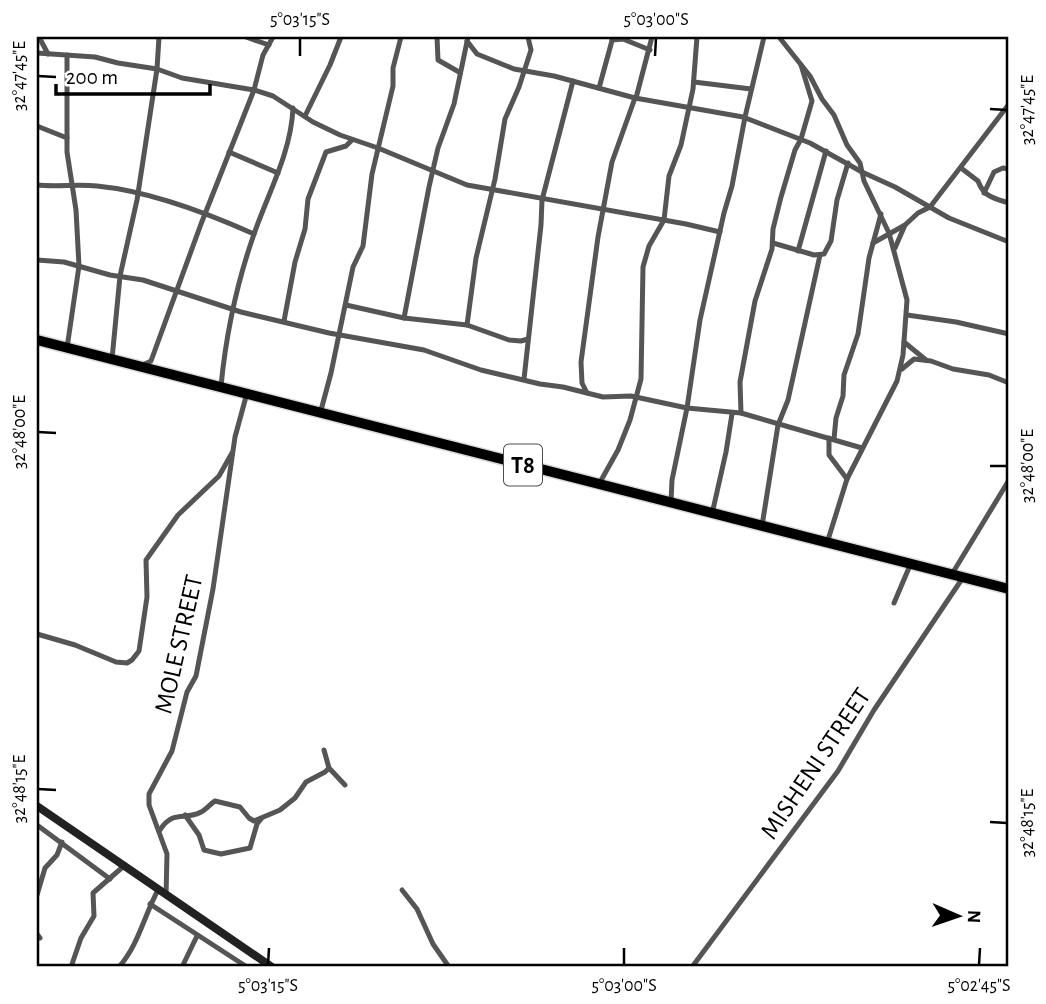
<svg xmlns="http://www.w3.org/2000/svg" width="1046" height="1004" font-family="'Alegreya Sans',sans-serif">
<rect width="100%" height="100%" fill="#fff"/>
<g fill="none" stroke-linecap="round" stroke-linejoin="round">
<defs>
<path id="highway" d="M37 340 1009 589"/>
</defs>
<use href="#highway" stroke="#dbdbdb" stroke-width="13"/>
<g stroke="#555" stroke-width="5">
<path d="M39 37 48 54"/>
<path d="M246 37 269 45"/>
<path d="M437 37 438 60 459 72"/>
<path d="M779 37 810 76 822 99 834 115 847 145 860 163 864 181 889 233 907 300 903 355 897 381 847 479 827 543"/>
<path d="M612 40 623 39 650 50"/>
<path d="M467 41 477 54 514 69 554 76 635 98 743 117 810 143 862 172 895 187 949 218 1009 242"/>
<path d="M37 53 95 57 118 63 157 69 182 78 254 90 263 55 273 37"/>
<path d="M67 55V152L76 210 79 266 67 348"/>
<path d="M694 82 751 89"/>
<path d="M599 88 613 37"/>
<path d="M636 98 652 37"/>
<path d="M305 116 330 65 341 37"/>
<path d="M37 126 67 138"/>
<path d="M229 152 278 173"/>
<path d="M961 168 978 181C984 197 993 198 1009 203"/>
<path d="M37 185C57 187 77 184 97 186 149 191 207 213 254 234"/>
<path d="M984 193 994 172 1003 168 1009 169"/>
<path d="M773 243 814 255 824 254 831 241 837 200 848 163"/>
<path d="M873 243 905 225 918 213 930 207 1009 104"/>
<path d="M895 248 905 225"/>
<path d="M798 251 826 151"/>
<path d="M37 260 64 262 110 275 143 280 241 312 329 333 424 350 481 370 540 384 563 387 603 397 631 396 687 408 741 413 862 448"/>
<path d="M346 305 404 318 467 325 509 340 521 341 528 339"/>
<path d="M907 315 956 322 1009 334"/>
<path d="M404 318 429 187 438 148 454 104 468 37"/>
<path d="M284 321 295 262 305 229 308 199 326 152 346 146 352 140"/>
<path d="M467 325 476 258 495 179 505 119 519 87 531 50 528 37"/>
<path d="M904 342 926 360"/>
<path d="M112 359 120 276 137 200 157 69 159 37"/>
<path d="M143 365 151 361 201 224 254 90 273 96 313 122 340 135 378 148 467 185 686 224 720 232"/>
<path d="M902 369 914 359 931 361 953 369 989 375 1009 383"/>
<path d="M524 379 541 225 542 200 573 81"/>
<path d="M221 386C226 335 236 286 253 237 267 195 291 154 293 108"/>
<path d="M587 393 582 383 581 362 598 237 612 162 635 98"/>
<path d="M741 413 740 382 755 301 772 249 773 229 781 197 795 150 801 139 812 101 801 65"/>
<path d="M320 414 331 373 353 267 363 246 372 174 393 86V68L401 37"/>
<path d="M829 438V455L847 479"/>
<path d="M834 439 836 418 843 396 844 375 858 334 869 258 881 214"/>
<path d="M599 484 618 450 630 420 641 379 643 267 649 246 664 220 669 176 681 145 693 89 697 37"/>
<path d="M671 502 672 480 687 408 700 320 724 213 732 186 745 117 764 37"/>
<path d="M712 514 726 452 732 414"/>
<path d="M762 526 778 425 788 400 820 255"/>
<path d="M952 574 1009 480"/>
<path d="M894 603 911 563"/>
<path d="M37 634 75 645 116 662 127 663 132 660 139 651 147 597 146 560 178 515 219 476 232 453"/>
<path d="M324 750 329 768 345 785"/>
<path d="M185 815 199 835 204 850 221 854 250 848 257 824 261 819"/>
<path d="M37 825 110 879"/>
<path d="M160 830C173 809 185 821 201 812 206 810 210 804 215 801L240 807 249 818 254 821 280 810 295 798 306 782 325 772 329 768"/>
<path d="M402 890 417 909 433 944 449 967"/>
<path d="M37 895 45 868 57 855 62 842"/>
<path d="M166 896 167 854 149 805V794L172 751 187 692 196 676 213 589 235 437 247 393"/>
<path d="M150 904 247 967"/>
<path d="M37 934 40 938"/>
<path d="M71 967 81 938 94 916 93 893 125 865"/>
<path d="M119 967C138 946 144 916 158 890"/>
<path d="M182 967 197 936"/>
<path d="M692 967 838 771 874 710 964 576"/>
</g>
<path stroke="#222" stroke-width="8" d="M37 806 272 967"/>
<use href="#highway" stroke="#000" stroke-width="10"/>
</g>
<path fill="none" stroke="#000" stroke-width="2.5" d="M300 56V38M655 56 656 38M38 76 56 77M990 109 1007 110M38 432 56 433M990 466H1007M38 789 56 790M990 822 1007 823M268 965 269 948M624 965V948M979 965 980 948"/>
<g text-anchor="middle" stroke-width="7" stroke-linejoin="round" paint-order="stroke">
<rect fill="#fff" stroke="#4c4c4c" stroke-width="2" x="504" y="444.5" width="38" height="41" rx="5"/>
<g font-size="24" font-weight="bold" fill="#000">
<text x="523" y="473">T8</text>
</g>
<g font-size="26" fill="#000" stroke="#fff">
<text transform="translate(178 644) rotate(-77)" y="9">MOLE STREET</text>
<text transform="translate(815 763) rotate(-56)" y="9">MISHENI STREET</text>
</g>
</g>
<rect width="1046" height="1004" fill="none" stroke="#ffffff" stroke-width="77"/>
<g transform="translate(958 916) rotate(92)" stroke="#ffffff" stroke-width="5" paint-order="stroke">
<path d="M0-5L12 26L0 18L-12 26Z" fill="#000000"/>
<text y="-10" font-size="19" font-weight="bold" text-anchor="middle" fill="#000000">N</text>
</g>
<path d="M56 84v10h154v-10" fill="none" stroke="#000000" stroke-width="3.5"/>
<text x="66" y="84" font-size="21" fill="#000000" stroke="#ffffff" stroke-width="5" paint-order="stroke">200 m</text>
<rect x="38" y="38" width="969" height="927" fill="none" stroke="#000" stroke-width="2.5"/>
<g font-size="18" text-anchor="middle" fill="#000">
<text x="300" y="25">5°03'15"S</text>
<text x="656" y="25">5°03'00"S</text>
<text transform="translate(19 76) rotate(-90)" y="6">32°47'45"E</text>
<text transform="translate(1027 110) rotate(-90)" y="6">32°47'45"E</text>
<text transform="translate(19 432) rotate(-90)" y="6">32°48'00"E</text>
<text transform="translate(1027 466) rotate(-90)" y="6">32°48'00"E</text>
<text transform="translate(19 789) rotate(-90)" y="6">32°48'15"E</text>
<text transform="translate(1027 823) rotate(-90)" y="6">32°48'15"E</text>
<text x="268" y="991">5°03'15"S</text>
<text x="624" y="991">5°03'00"S</text>
<text x="979" y="991">5°02'45"S</text>
</g>
</svg>
